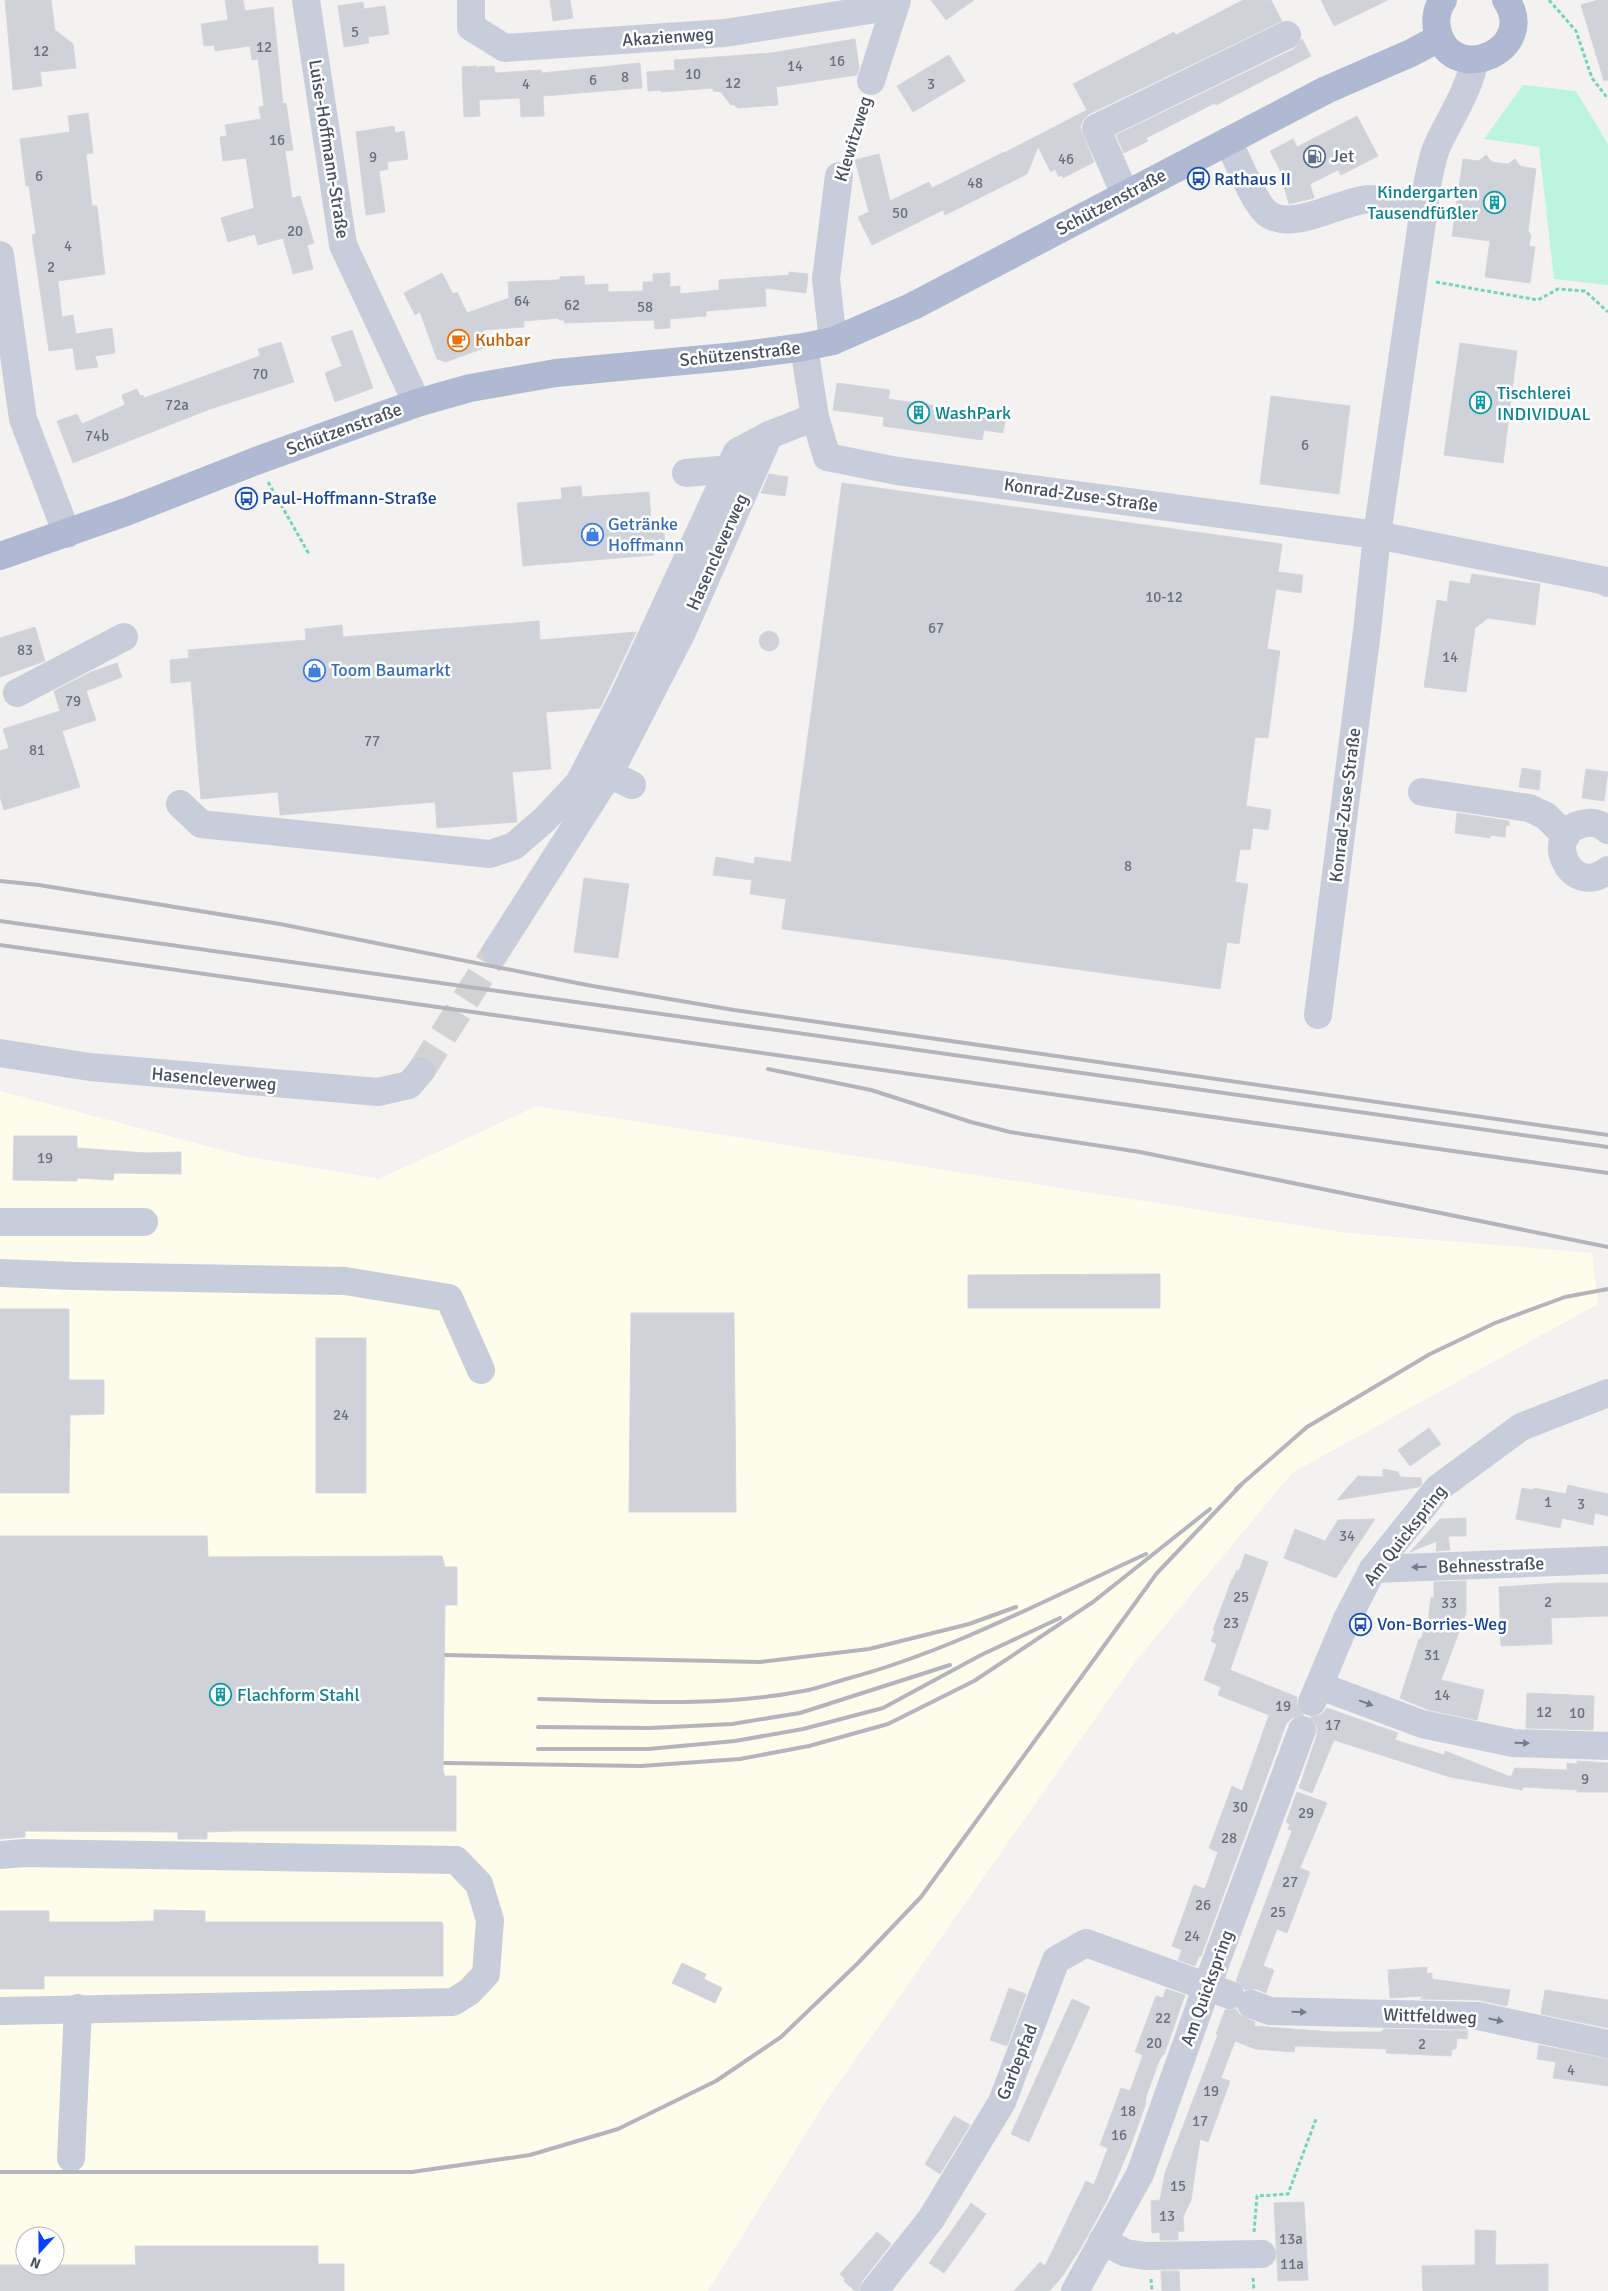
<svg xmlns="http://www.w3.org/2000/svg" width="1608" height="2291" font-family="Signika,sans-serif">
<rect width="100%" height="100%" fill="#f4f2f1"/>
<path fill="#fefceb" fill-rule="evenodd" d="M0 1091 244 1156 379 1179 537 1106 1347 1233 1592 1253 1598 1304 1292 1473 1135 1662 824 2104 708 2291H0ZM25 2236H55V2266H25Z"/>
<path fill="#bdf4dd" d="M1523 85 1576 91 1608 144V285L1554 279 1539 147 1484 139Z"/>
<g fill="#d0d2d9" stroke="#d5d6dd">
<path d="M5 0H51L55 30 73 44 76 68 40 72 42 86 13 90Z"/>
<path d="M225 0H243L245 11 273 7 283 104 286 103 293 150 285 151 292 198 300 196 314 243 307 245 313 269 293 274 283 238 258 245 255 234 228 242 221 218 254 208 246 158 223 161 220 137 227 136 225 125 261 119 259 107 264 106 258 59 252 60 250 46 215 51 214 45 204 46 201 24 228 20Z"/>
<path d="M550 0H570L573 18 553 21Z"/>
<path d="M931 0H974L946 20Z"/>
<path d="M1243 0H1271L1282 21 1089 114 1083 120 1080 127 1094 162 1063 178 1061 175 1059 177 1055 169 1051 172 1038 147 1027 174 945 215 943 210 872 245 858 217 869 212 855 160 879 154 890 201 929 182 932 188 1004 152V153L1087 110 1073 84 1174 32 1176 35Z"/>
<path d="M1321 0H1388L1334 26Z"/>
<path d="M1598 0H1608V80L1604 81 1581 5Z"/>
<path d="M363 2 364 9 385 6 389 34 368 37 369 43 344 47 338 6Z"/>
<path d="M855 39 859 67 857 75 776 87 778 105 738 108 734 105H731L721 92 713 91V88L661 92V90L648 91 647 72 675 70 674 60 771 53Z"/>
<path d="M1302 39 1311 56 1216 105 1215 103 1146 138 1148 141 1124 153 1116 135 1294 49Z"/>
<path d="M949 55 965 81 913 112 897 86Z"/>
<path d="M640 63 642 88 543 96 544 116 521 117 520 98 479 100 480 116 464 117 462 67 477 66V75L478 67 494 66 495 73 541 70 542 73Z"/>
<path d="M88 113 93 153 86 154 92 206H97L105 274 58 281 62 317 73 315 76 334 112 328 115 353 95 356 98 367 76 370 73 348 49 351 32 235 36 234 29 186H26L20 139 70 132 68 116Z"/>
<path d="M1357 116 1378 156 1341 175 1338 170 1310 184 1314 198 1289 204 1279 168 1270 151 1293 139 1297 147Z"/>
<path d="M394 126 395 133 404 131 408 159 387 162 388 169 379 171 385 212 366 215 356 132Z"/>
<path d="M1486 155 1492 162 1508 164 1515 159 1520 166 1536 169 1528 231 1531 235 1529 246 1535 247 1530 283 1485 277 1490 241 1452 236 1463 159 1479 161Z"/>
<path d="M789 272 808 274 806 293 765 288 766 306 706 311V316L670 319V328L655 329 654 320 565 323 564 320H559V318L524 321V327L483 330 489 346 446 362 437 359 420 312 415 315 404 293 442 273 453 294 457 292 467 313 509 298 508 282 557 280 560 279V277L584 276 585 285 608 284V292L643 291V282H653V274L670 273V287L680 286V294L719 290V280L789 275Z"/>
<path d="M352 330 373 388 335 402 325 373 342 366 331 337Z"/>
<path d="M281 342 294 382 210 409 73 463 57 421 77 414 82 424 125 405 122 395 137 389 140 396 143 395 144 398 260 356 258 349Z"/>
<path d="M1460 343 1517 351 1503 463 1444 455Z"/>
<path d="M837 383 890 390 888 399 1006 416 1003 433 984 430 982 440 883 426 884 417 833 410Z"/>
<path d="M1271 396 1350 406 1339 494 1260 484Z"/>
<path d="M769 474 788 477 785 496 761 493Z"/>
<path d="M842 483 1282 544 1278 572 1303 575 1301 593 1276 589 1267 649 1280 651 1277 671 1268 738 1255 737 1246 806 1271 810 1268 830 1253 828 1250 850 1240 849 1235 882 1248 884 1245 903 1239 944 1227 942 1220 989 782 929 786 899 750 894 752 880 713 875 716 857 754 864 755 857 791 862Z"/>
<path d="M581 486 582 497 649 492 651 520 663 519 665 548 654 549V555L523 566 517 503 562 499 561 488Z"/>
<path d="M1472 574 1540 584 1535 625 1488 618 1475 628 1466 692 1424 687 1437 600 1447 602 1450 581 1470 584Z"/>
<path d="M539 621 540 640 636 632 600 708 546 712 551 769 512 772 517 822 437 828 435 802 280 815 278 792 201 799 191 681 171 683 170 660 189 658 188 650 306 640 305 629 342 625 343 637Z"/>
<path d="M35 627 45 661 0 677V638Z"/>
<circle cx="769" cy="641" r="10"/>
<path d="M117 663 122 677 86 691 96 720 62 731 80 787 4 810 0 797V751L9 748 3 729 60 711 54 691 91 672Z"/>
<path d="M1522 768 1541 771 1539 790 1519 787Z"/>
<path d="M1586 769 1608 772 1604 801 1582 798Z"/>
<path d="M1457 813 1509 821V826L1506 825 1505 837 1490 835V838L1455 833Z"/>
<path d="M584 878 629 884 618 958 574 952Z"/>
<path d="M14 1136H77V1148L146 1153 181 1152V1174L114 1173 113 1180 77 1178V1181L13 1180Z"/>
<path d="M1160 1274V1308H968V1275Z"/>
<path d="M0 1309H69V1380H104V1414L70 1415 69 1493H0Z"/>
<path d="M631 1313H734L736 1512H629Z"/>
<rect x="316" y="1338" width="50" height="155"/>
<path d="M1429 1428 1441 1444 1410 1466 1398 1450Z"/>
<path d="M1383 1469 1398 1472 1400 1477 1421 1478 1422 1484 1419 1487 1337 1500 1358 1476 1383 1477Z"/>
<path d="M1568 1485 1608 1494V1516L1595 1513 1593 1525 1562 1518 1560 1528 1516 1519 1522 1488 1533 1490 1534 1488 1566 1494Z"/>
<path d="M1466 1518V1536H1448L1450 1550 1436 1551 1437 1541 1410 1552 1440 1519Z"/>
<path d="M1375 1519 1336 1578 1284 1558 1295 1529 1325 1541 1338 1520Z"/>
<path d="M0 1536H207L208 1557 442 1556 445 1567H457V1605H445L443 1771 445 1776H456V1831H235L207 1832V1839H178V1832L25 1831V1837L0 1839Z"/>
<path d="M1245 1554 1268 1562 1230 1670 1297 1697V1704L1304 1715 1292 1718 1286 1724 1201 1956H1199L1195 1966 1178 1960 1182 1950 1172 1946 1194 1885 1205 1889 1218 1852 1209 1848 1232 1786 1242 1791 1269 1715 1218 1695 1221 1687 1204 1680 1217 1644 1211 1641 1215 1631 1213 1630 1232 1579H1233L1237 1570 1239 1571Z"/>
<path d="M1466 1581V1613L1441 1680 1484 1690 1477 1720 1429 1710 1400 1698 1419 1639H1421L1428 1621 1431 1597 1434 1598V1582Z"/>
<path d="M1558 1583H1608V1616L1551 1618 1552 1644 1501 1646 1499 1587Z"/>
<path d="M1527 1693 1594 1696 1593 1730 1526 1728Z"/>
<path d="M1327 1708 1398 1733 1395 1740 1444 1755 1445 1751 1511 1777 1515 1768 1567 1770V1763L1577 1764V1761L1608 1763V1792H1577V1790L1523 1787 1522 1790 1450 1777 1334 1740 1312 1793 1299 1788 1317 1735V1727L1310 1717 1321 1715Z"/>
<path d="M1297 1792 1327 1803 1300 1868 1310 1872 1287 1933 1277 1929 1263 1966 1274 1970 1266 1993 1256 1989 1245 1990 1236 1981 1292 1831 1288 1829 1290 1824 1286 1822Z"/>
<path d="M154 1910 205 1911V1922H442L443 1924V1976H44V1989H0V1911H49V1922H116L154 1921Z"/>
<path d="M682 1963 706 1974 704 1979 722 1988 715 2003 672 1983Z"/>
<path d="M1427 1967V1974L1432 1973V1979L1510 1990 1507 2006 1479 2000 1420 1999 1424 1996 1390 1998 1388 1970Z"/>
<path d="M1009 1988 1026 1994 1007 2046 990 2040Z"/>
<path d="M1166 1989 1185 1995 1164 2055 1163 2054 1159 2061 1146 2097 1145 2106 1130 2147 1107 2200 1080 2249 1061 2278 1049 2291H1014L1040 2262 1045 2266 1086 2181 1094 2185 1108 2148 1100 2145 1121 2088 1130 2091 1143 2055 1135 2052 1156 1996 1163 1998Z"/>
<path d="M1545 1990 1608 2000V2028L1541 2014Z"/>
<path d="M1072 1999 1090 2007 1029 2142 1011 2134Z"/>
<path d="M1236 2009 1239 2014 1255 2022 1254 2026 1333 2032H1381L1384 2029 1468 2031 1467 2039 1457 2038 1456 2049H1452L1451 2056 1386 2053 1387 2049 1295 2046 1294 2052 1255 2049 1235 2041 1221 2078 1230 2081 1208 2142 1200 2139 1191 2200 1183 2217 1184 2231 1178 2232V2240H1160V2232L1152 2233 1151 2201 1160 2200 1165 2173 1218 2035 1216 2034 1225 2010Z"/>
<path d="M1539 2045 1608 2059V2086L1553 2078 1556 2062 1537 2059Z"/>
<path d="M954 2116 970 2125 940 2174 925 2164Z"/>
<path d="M1304 2202 1308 2280 1278 2281 1274 2203Z"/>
<path d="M971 2203 986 2214 944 2273 929 2263Z"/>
<path d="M1475 2230 1496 2231 1495 2265 1548 2264V2291H1423L1422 2266 1475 2265Z"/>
<path d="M877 2232 891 2244 862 2281 859 2291H855L844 2281 845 2279 840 2274Z"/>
<path d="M135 2246H318V2264H344V2291H0V2265H136Z"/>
<path d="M1161 2271H1179L1180 2291H1162Z"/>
</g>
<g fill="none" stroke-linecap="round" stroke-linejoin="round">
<path stroke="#d1d2d4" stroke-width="28" stroke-dasharray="28 14" stroke-linecap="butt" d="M421 1071 496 951"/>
<g stroke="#72d5b8" stroke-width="3" stroke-dasharray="4 2.5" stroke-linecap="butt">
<path d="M1549 0 1576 31 1592 78 1608 99"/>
<path d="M846 154 864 103"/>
<path d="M1436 282 1538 300 1558 289 1585 291 1608 312"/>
<path d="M268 482 309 554"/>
<path d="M1254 2232 1257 2196 1288 2194 1316 2119"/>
<path d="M1253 2278 1254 2291"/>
<path d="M1151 2279 1152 2291"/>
</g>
<g stroke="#c7cdda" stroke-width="28">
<path d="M306 0 343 245 417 403"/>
<path d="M471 0V27L505 48 725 33 895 6"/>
<path d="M1475 60C1468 92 1453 113 1439 142 1433 153 1431 167 1428 180L1377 535 1602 580 1608 583"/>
<path d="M871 81 897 0"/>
<path d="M1228 141C1237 158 1254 204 1268 214 1294 232 1341 200 1371 199 1388 198 1407 203 1424 205"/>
<path d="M1125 194 1096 128 1287 35"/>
<path d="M0 255 23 419 67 534"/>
<path d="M833 341 826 279 839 176"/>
<path d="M804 347 815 417 827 457 897 471 1377 535 1367 631 1318 1015"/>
<path d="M686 473 729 469"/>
<path d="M17 693 124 637"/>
<path d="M632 785 609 774 682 632 769 435 815 417"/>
<path d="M1422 792 1529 808 1546 816 1566 836"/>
<path d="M180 804 201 824 490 854 514 846 544 820 579 783 623 698 737 452 769 435"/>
<path d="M1608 830C1601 824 1592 821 1582 824 1541 833 1570 900 1608 870"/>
<path d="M496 951 609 774"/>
<path d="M0 1053 90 1067 378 1092 409 1085 421 1071"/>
<path d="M0 1222H144"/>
<path d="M0 1273 74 1276 345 1281 449 1298 481 1370"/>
<path d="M1373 1569 1608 1560"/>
<path d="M1320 1686 1422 1724 1513 1743 1608 1746"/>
<path d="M1312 1702 1347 1619 1373 1569 1438 1488 1521 1427 1608 1393"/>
<path d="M0 1855 24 1853 456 1860 479 1884 490 1920 486 1974 469 1992 453 2002 0 2011"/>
<path d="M1251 2004 1270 2011 1478 2016 1608 2044"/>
<path d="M71 2158 78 2008"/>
<path d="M1102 2241 1126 2253 1145 2256 1262 2254"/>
<path d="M874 2291 931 2219 1002 2102 1056 1960 1086 1943 1230 1995"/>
<path d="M1075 2291 1140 2174 1207 1986 1302 1730"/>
</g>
<g stroke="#afbad2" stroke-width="28">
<path d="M1443 0C1436 10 1435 22 1438 33 1454 87 1539 49 1506 0"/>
<path d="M0 556 126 512 256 461 336 432 417 403 470 388 556 373 737 356 804 347 833 341 913 306 1326 90 1411 53 1439 38"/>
</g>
<g stroke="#b3b4bc" stroke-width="4">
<path d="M0 881 39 885 280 924 587 985 734 1010 1608 1135"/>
<path d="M0 921 1608 1147"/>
<path d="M0 945 1608 1173"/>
<path d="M768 1069 871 1090 971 1122 1010 1132 1140 1152 1608 1247"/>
<path d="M1236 1489 1307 1427 1430 1354 1495 1323 1565 1297 1608 1289"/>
<path d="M446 1655 760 1662 869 1649 969 1624 1016 1607"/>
<path d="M539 1699C626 1701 716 1708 803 1691 817 1689 832 1683 846 1679 951 1651 1047 1599 1146 1554"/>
<path d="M538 1727 650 1728 732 1724 800 1713 950 1665"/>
<path d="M538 1749H648L735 1741 803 1729 883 1708 981 1655 1060 1618"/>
<path d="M445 1763 641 1766 740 1759 809 1746 888 1724 974 1681 1093 1602 1210 1509"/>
<path d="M0 2172H412L530 2155 618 2129 716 2081 781 2037 857 1964 921 1897 1157 1573 1242 1484"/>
</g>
</g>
<defs><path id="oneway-solid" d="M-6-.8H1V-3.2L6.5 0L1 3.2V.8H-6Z" transform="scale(1.25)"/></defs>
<g fill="#747c8b">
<use href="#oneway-solid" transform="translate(1419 1567) rotate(178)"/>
<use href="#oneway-solid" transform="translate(1366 1703) rotate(20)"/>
<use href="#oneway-solid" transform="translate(1522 1743) rotate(2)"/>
<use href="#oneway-solid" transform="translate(1299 2012) rotate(1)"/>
<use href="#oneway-solid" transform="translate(1496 2020) rotate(12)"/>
</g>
<defs>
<symbol id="fuel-ring" viewBox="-11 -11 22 22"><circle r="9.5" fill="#fff" stroke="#5c6f8a" stroke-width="1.5"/><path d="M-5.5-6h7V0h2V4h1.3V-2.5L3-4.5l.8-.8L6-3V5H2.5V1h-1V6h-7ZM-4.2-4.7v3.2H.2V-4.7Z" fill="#5c6f8a"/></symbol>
<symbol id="bus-ring" viewBox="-11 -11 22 22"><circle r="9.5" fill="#fff" stroke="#1a4fb4" stroke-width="1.5"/><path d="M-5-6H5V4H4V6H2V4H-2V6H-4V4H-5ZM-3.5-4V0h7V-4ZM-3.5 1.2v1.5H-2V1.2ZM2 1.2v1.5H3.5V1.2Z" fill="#1a4fb4"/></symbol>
<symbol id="building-ring" viewBox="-11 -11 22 22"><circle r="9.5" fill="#fff" stroke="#0f9aa8" stroke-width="1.5"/><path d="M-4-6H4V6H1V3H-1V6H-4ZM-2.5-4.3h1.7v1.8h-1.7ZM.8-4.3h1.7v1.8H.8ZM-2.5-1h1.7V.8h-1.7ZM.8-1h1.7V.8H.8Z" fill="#0f9aa8"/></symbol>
<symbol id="cafe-ring" viewBox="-11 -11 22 22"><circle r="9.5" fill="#fff" stroke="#e8710a" stroke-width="1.5"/><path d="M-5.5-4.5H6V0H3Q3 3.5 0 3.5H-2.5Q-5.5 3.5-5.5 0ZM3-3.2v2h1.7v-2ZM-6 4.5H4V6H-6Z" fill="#e8710a"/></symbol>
<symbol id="shop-ring" viewBox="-11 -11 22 22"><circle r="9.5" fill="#fff" stroke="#3f7fe0" stroke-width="1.5"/><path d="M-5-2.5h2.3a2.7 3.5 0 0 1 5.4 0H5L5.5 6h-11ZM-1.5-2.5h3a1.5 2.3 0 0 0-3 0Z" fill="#3f7fe0"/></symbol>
</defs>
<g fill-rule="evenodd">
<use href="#fuel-ring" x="1302" y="144" width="25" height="25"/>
<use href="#bus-ring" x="1186" y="166" width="25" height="25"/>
<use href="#building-ring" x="1482" y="190" width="25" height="25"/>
<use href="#cafe-ring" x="446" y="328" width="25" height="25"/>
<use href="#building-ring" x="1468" y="390" width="25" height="25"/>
<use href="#building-ring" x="906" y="400" width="25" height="25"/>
<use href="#bus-ring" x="234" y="486" width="25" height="25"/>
<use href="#shop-ring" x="580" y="522" width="25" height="25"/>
<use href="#shop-ring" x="302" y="658" width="25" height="25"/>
<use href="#bus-ring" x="1348" y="1612" width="25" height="25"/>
<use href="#building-ring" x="208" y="1682" width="25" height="25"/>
</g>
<g text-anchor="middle" stroke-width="5" stroke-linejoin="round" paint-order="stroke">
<g font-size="15" fill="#69707f">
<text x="355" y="37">5</text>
<text x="264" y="52">12</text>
<text x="41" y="56">12</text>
<text x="837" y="66">16</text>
<text x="795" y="71">14</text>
<text x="693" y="79">10</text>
<text x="625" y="82">8</text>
<text x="593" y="85">6</text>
<text x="733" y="88">12</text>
<text x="526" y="89">4</text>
<text x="931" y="89">3</text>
<text x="277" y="145">16</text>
<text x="373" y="162">9</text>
<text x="1066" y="164">46</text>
<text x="39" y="181">6</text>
<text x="975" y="188">48</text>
<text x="900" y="218">50</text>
<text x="295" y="236">20</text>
<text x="68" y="251">4</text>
<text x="51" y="272">2</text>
<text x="522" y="306">64</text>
<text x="572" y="310">62</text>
<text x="645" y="312">58</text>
<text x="260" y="379">70</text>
<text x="177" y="410">72a</text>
<text x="97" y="441">74b</text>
<text x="1305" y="450">6</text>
<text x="1164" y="602">10-12</text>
<text x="936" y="633">67</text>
<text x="25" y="655">83</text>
<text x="1450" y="662">14</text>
<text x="73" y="706">79</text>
<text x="372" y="746">77</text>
<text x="37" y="755">81</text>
<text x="1128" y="871">8</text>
<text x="45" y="1163">19</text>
<text x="341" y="1420">24</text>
<text x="1548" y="1507">1</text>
<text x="1581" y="1509">3</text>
<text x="1347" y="1541">34</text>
<text x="1241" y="1602">25</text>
<text x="1548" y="1607">2</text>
<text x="1449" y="1608">33</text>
<text x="1231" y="1628">23</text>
<text x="1432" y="1660">31</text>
<text x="1442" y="1700">14</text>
<text x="1283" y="1711">19</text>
<text x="1544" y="1717">12</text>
<text x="1577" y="1718">10</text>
<text x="1333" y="1730">17</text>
<text x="1585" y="1784">9</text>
<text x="1240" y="1812">30</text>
<text x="1306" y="1818">29</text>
<text x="1229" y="1843">28</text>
<text x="1290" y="1887">27</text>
<text x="1203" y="1910">26</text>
<text x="1278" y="1917">25</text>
<text x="1192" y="1941">24</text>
<text x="1163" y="2023">22</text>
<text x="1154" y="2048">20</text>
<text x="1422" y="2049">2</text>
<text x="1571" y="2075">4</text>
<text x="1211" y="2096">19</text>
<text x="1128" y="2116">18</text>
<text x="1200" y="2126">17</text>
<text x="1119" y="2140">16</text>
<text x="1178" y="2191">15</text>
<text x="1167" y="2221">13</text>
<text x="1291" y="2244">13a</text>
<text x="1292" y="2269">11a</text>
</g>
<g font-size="18" fill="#475061" stroke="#fff">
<text transform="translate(668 37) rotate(-4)" y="6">Akazienweg</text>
<text transform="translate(853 139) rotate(-73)" y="6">Klewitzweg</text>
<text transform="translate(329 149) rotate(81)" y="6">Luise-Hoffmann-Straße</text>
<text transform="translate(1111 202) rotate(-28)" y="6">Schützenstraße</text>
<text transform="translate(740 354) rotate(-6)" y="6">Schützenstraße</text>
<text transform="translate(344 429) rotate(-20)" y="6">Schützenstraße</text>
<text transform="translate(1081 495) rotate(8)" y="6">Konrad-Zuse-Straße</text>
<text transform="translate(717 552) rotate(-66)" y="6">Hasencleverweg</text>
<text transform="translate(1345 805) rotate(-83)" y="6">Konrad-Zuse-Straße</text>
<text transform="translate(214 1079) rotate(5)" y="6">Hasencleverweg</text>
<text transform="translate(1405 1535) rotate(-52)" y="6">Am Quickspring</text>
<text transform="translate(1491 1565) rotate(-2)" y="6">Behnesstraße</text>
<text transform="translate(1207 1988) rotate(-70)" y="6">Am Quickspring</text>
<text transform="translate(1430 2016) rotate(2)" y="6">Wittfeldweg</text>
<text transform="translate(1017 2062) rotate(-68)" y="6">Garbepfad</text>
</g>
<g font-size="18" fill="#4e5e75" stroke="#fff" text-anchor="start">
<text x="1331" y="162">Jet</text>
</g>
<g font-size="18" fill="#164399" stroke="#fff" text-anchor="start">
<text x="1214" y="185">Rathaus II</text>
<text x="262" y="504">Paul-Hoffmann-Straße</text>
<text x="1377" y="1630">Von-Borries-Weg</text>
</g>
<g font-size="18" fill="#0d838f" stroke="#fff" text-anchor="start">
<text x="1478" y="198" text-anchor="end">Kindergarten<tspan x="1478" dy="21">Tausendfüßler</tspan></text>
<text x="1497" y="399">Tischlerei<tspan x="1497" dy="21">INDIVIDUAL</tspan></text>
<text x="935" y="419">WashPark</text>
<text x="237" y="1701">Flachform Stahl</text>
</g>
<g font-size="18" fill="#c56008" stroke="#fff" text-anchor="start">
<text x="475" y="346">Kuhbar</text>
</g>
<g font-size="18" fill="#366cbe" stroke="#fff" text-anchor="start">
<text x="608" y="530">Getränke<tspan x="608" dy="21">Hoffmann</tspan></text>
<text x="331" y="676">Toom Baumarkt</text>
</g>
</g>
<g transform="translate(40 2251) rotate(201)"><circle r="24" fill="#ffffff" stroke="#b5b9c0"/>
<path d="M0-4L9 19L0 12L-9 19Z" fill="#0942f6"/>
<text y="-8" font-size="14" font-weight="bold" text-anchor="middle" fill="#475061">N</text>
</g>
</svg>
